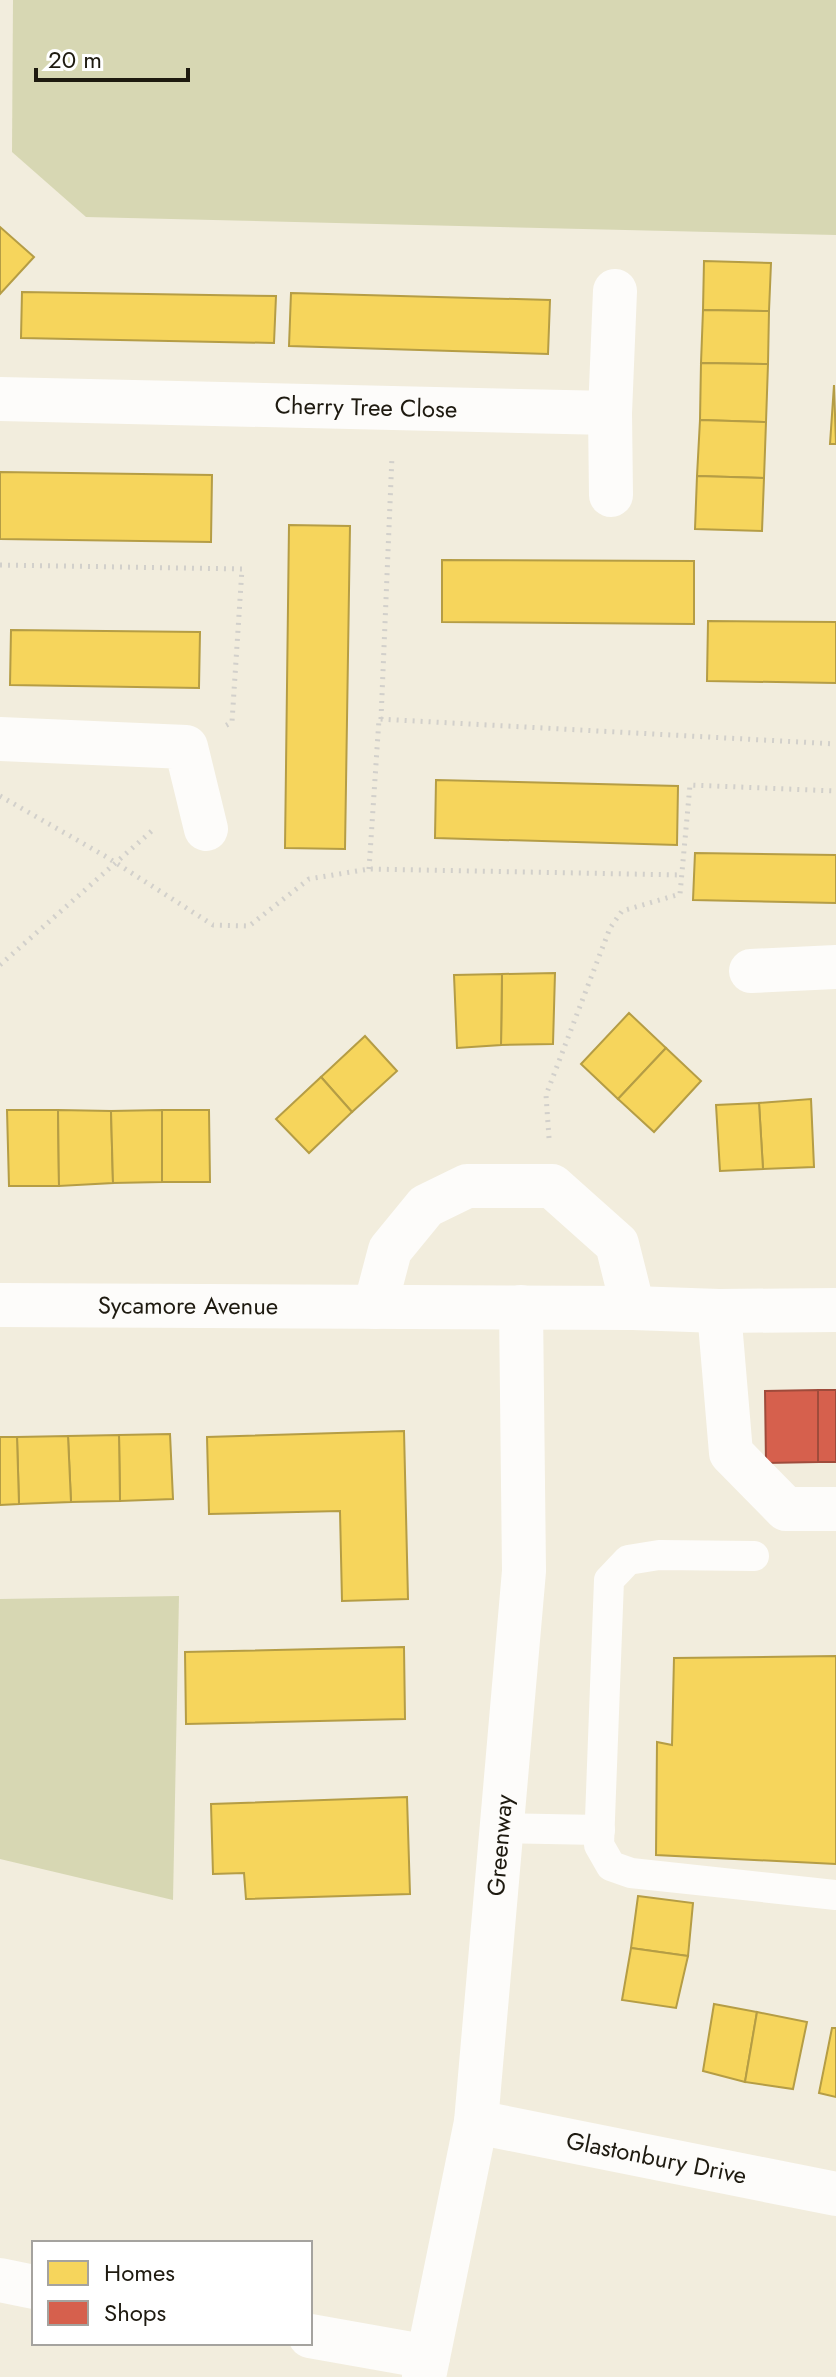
<svg xmlns="http://www.w3.org/2000/svg" width="836" height="2377" font-family="Jost,sans-serif">
<rect width="100%" height="100%" fill="#f2eddd"/>
<g fill="#d7d7b3">
<path d="M13 0H836V235L86 217 12 152Z"/>
<path d="M179 1596 173 1900 0 1859V1599Z"/>
</g>
<g fill="#f6d55c" stroke="#b59d45" stroke-width="2">
<path d="M0 227 34 257 0 294Z"/>
<path d="M704 261 771 263 769 311 703 310Z"/>
<path d="M22 292 276 296 274 343 21 338Z"/>
<path d="M291 293 550 300 548 354 289 346Z"/>
<path d="M703 310 769 311 768 364 701 363Z"/>
<path d="M701 363 768 364 766 422 700 420Z"/>
<path d="M834 385 836 444H830Z"/>
<path d="M700 420 766 422 764 478 697 476Z"/>
<path d="M0 472 212 475 211 542 0 539Z"/>
<path d="M697 476 764 478 762 531 695 529Z"/>
<path d="M289 525 350 526 345 849 285 848Z"/>
<path d="M442 560 694 561V624L442 622Z"/>
<path d="M708 621 836 622V683L707 681Z"/>
<path d="M11 630 200 632 199 688 10 685Z"/>
<path d="M436 780 678 786 677 845 435 838Z"/>
<path d="M695 853 836 855V903L693 900Z"/>
<path d="M555 973 553 1044 501 1045 502 974Z"/>
<path d="M502 974 501 1045 457 1048 454 975Z"/>
<path d="M629 1013 666 1048 618 1099 581 1064Z"/>
<path d="M365 1036 397 1071 352 1112 321 1077Z"/>
<path d="M666 1048 701 1081 654 1132 618 1099Z"/>
<path d="M321 1077 352 1112 309 1153 276 1119Z"/>
<path d="M811 1099 814 1167 763 1169 759 1103Z"/>
<path d="M759 1103 763 1169 720 1171 716 1105Z"/>
<path d="M7 1110H58L59 1186H9Z"/>
<path d="M58 1110 111 1111 113 1183 59 1186Z"/>
<path d="M162 1110V1182L113 1183 111 1111Z"/>
<path d="M162 1110H209L210 1182H162Z"/>
<path d="M404 1431 408 1599 342 1601 340 1511 209 1514 207 1437Z"/>
<path d="M170 1434 173 1499 120 1501 119 1435Z"/>
<path d="M119 1435 120 1501 71 1502 68 1436Z"/>
<path d="M68 1436 71 1502 19 1504 17 1437Z"/>
<path d="M0 1437H17L19 1504 0 1505Z"/>
<path d="M404 1647 405 1719 186 1724 185 1652Z"/>
<path d="M836 1656V1864L656 1855 657 1742 672 1745 674 1658Z"/>
<path d="M407 1797 410 1894 246 1899 244 1873 213 1874 211 1804Z"/>
<path d="M638 1896 693 1903 688 1956 631 1948Z"/>
<path d="M631 1948 688 1956 676 2008 622 2000Z"/>
<path d="M714 2004 757 2012 745 2082 703 2071Z"/>
<path d="M757 2012 807 2022 793 2089 745 2082Z"/>
<path d="M832 2028H836V2097L819 2093Z"/>
</g>
<g fill="#d6604d" stroke="#9f4b3b" stroke-width="2">
<rect x="818" y="1390" width="18" height="72"/>
<path d="M818 1390V1462L766 1463 765 1391Z"/>
</g>
<g fill="none" stroke-linecap="round" stroke-linejoin="round">
<g stroke="#d2d0cb" stroke-width="5" stroke-dasharray="2 6" stroke-linecap="butt">
<path d="M0 565 242 569 232 722 225 726"/>
<path d="M381 719 392 456"/>
<path d="M0 796 105 856 213 925 249 926 309 879 369 869 682 875"/>
<path d="M369 869 379 719 836 744"/>
<path d="M0 965 155 828"/>
<path d="M549 1138 546 1095 610 928 622 911 680 894 690 785 836 791"/>
</g>
<g stroke="#fdfcfa" stroke-width="30">
<path d="M754 1556 659 1555 628 1560 609 1580 599 1845 611 1866 631 1873 836 1895"/>
<path d="M501 1828 600 1830"/>
</g>
<g stroke="#fdfcfa" stroke-width="44">
<path id="s1" d="M0 399 610 413 615 291"/>
<path d="M610 413 611 495"/>
<path d="M0 739 186 747 206 829"/>
<path d="M751 971 836 967"/>
<path d="M375 1307 390 1250 426 1206 467 1186H552L617 1244 633 1308"/>
<path d="M719 1311 731 1453 786 1509H836"/>
<path id="s2" d="M476 2122 836 2194"/>
<path d="M0 2280 34 2287"/>
<path d="M310 2336 428 2357"/>
</g>
<g stroke="#fdfcfa" stroke-width="44">
<path id="s3" d="M0 1305 633 1308 719 1311 836 1310"/>
<path id="s4" d="M424 2377 476 2122 524 1571 521 1307"/>
</g>
</g>
<g text-anchor="middle" stroke-width="8" stroke-linejoin="round" paint-order="stroke">
<g font-size="24" fill="#1e1a10" stroke="#fff">
<text dy="8" stroke="none"><textPath href="#s1" startOffset="366">Cherry Tree Close</textPath></text>
<text dy="8" stroke="none"><textPath href="#s3" startOffset="188">Sycamore Avenue</textPath></text>
<text dy="8" stroke="none"><textPath href="#s4" startOffset="538">Greenway</textPath></text>
<text dy="8" stroke="none"><textPath href="#s2" startOffset="184">Glastonbury Drive</textPath></text>
</g>
</g>
<rect x="32" y="2241" width="280" height="104" fill="#ffffff" stroke="#a5a39f" stroke-width="2"/>
<rect x="48" y="2261" width="40" height="24" fill="#f6d55c" stroke="#a5a39f" stroke-width="2"/>
<text x="104" y="2281" font-size="24" fill="#1e1a10">Homes</text>
<rect x="48" y="2301" width="40" height="24" fill="#d6604d" stroke="#a5a39f" stroke-width="2"/>
<text x="104" y="2321" font-size="24" fill="#1e1a10">Shops</text>
<path d="M36 68v12h152v-12" fill="none" stroke="#1e1a10" stroke-width="4"/>
<text x="48" y="68" font-size="24" fill="#1e1a10" stroke="#ffffff" stroke-width="6" paint-order="stroke">20 m</text>
</svg>
